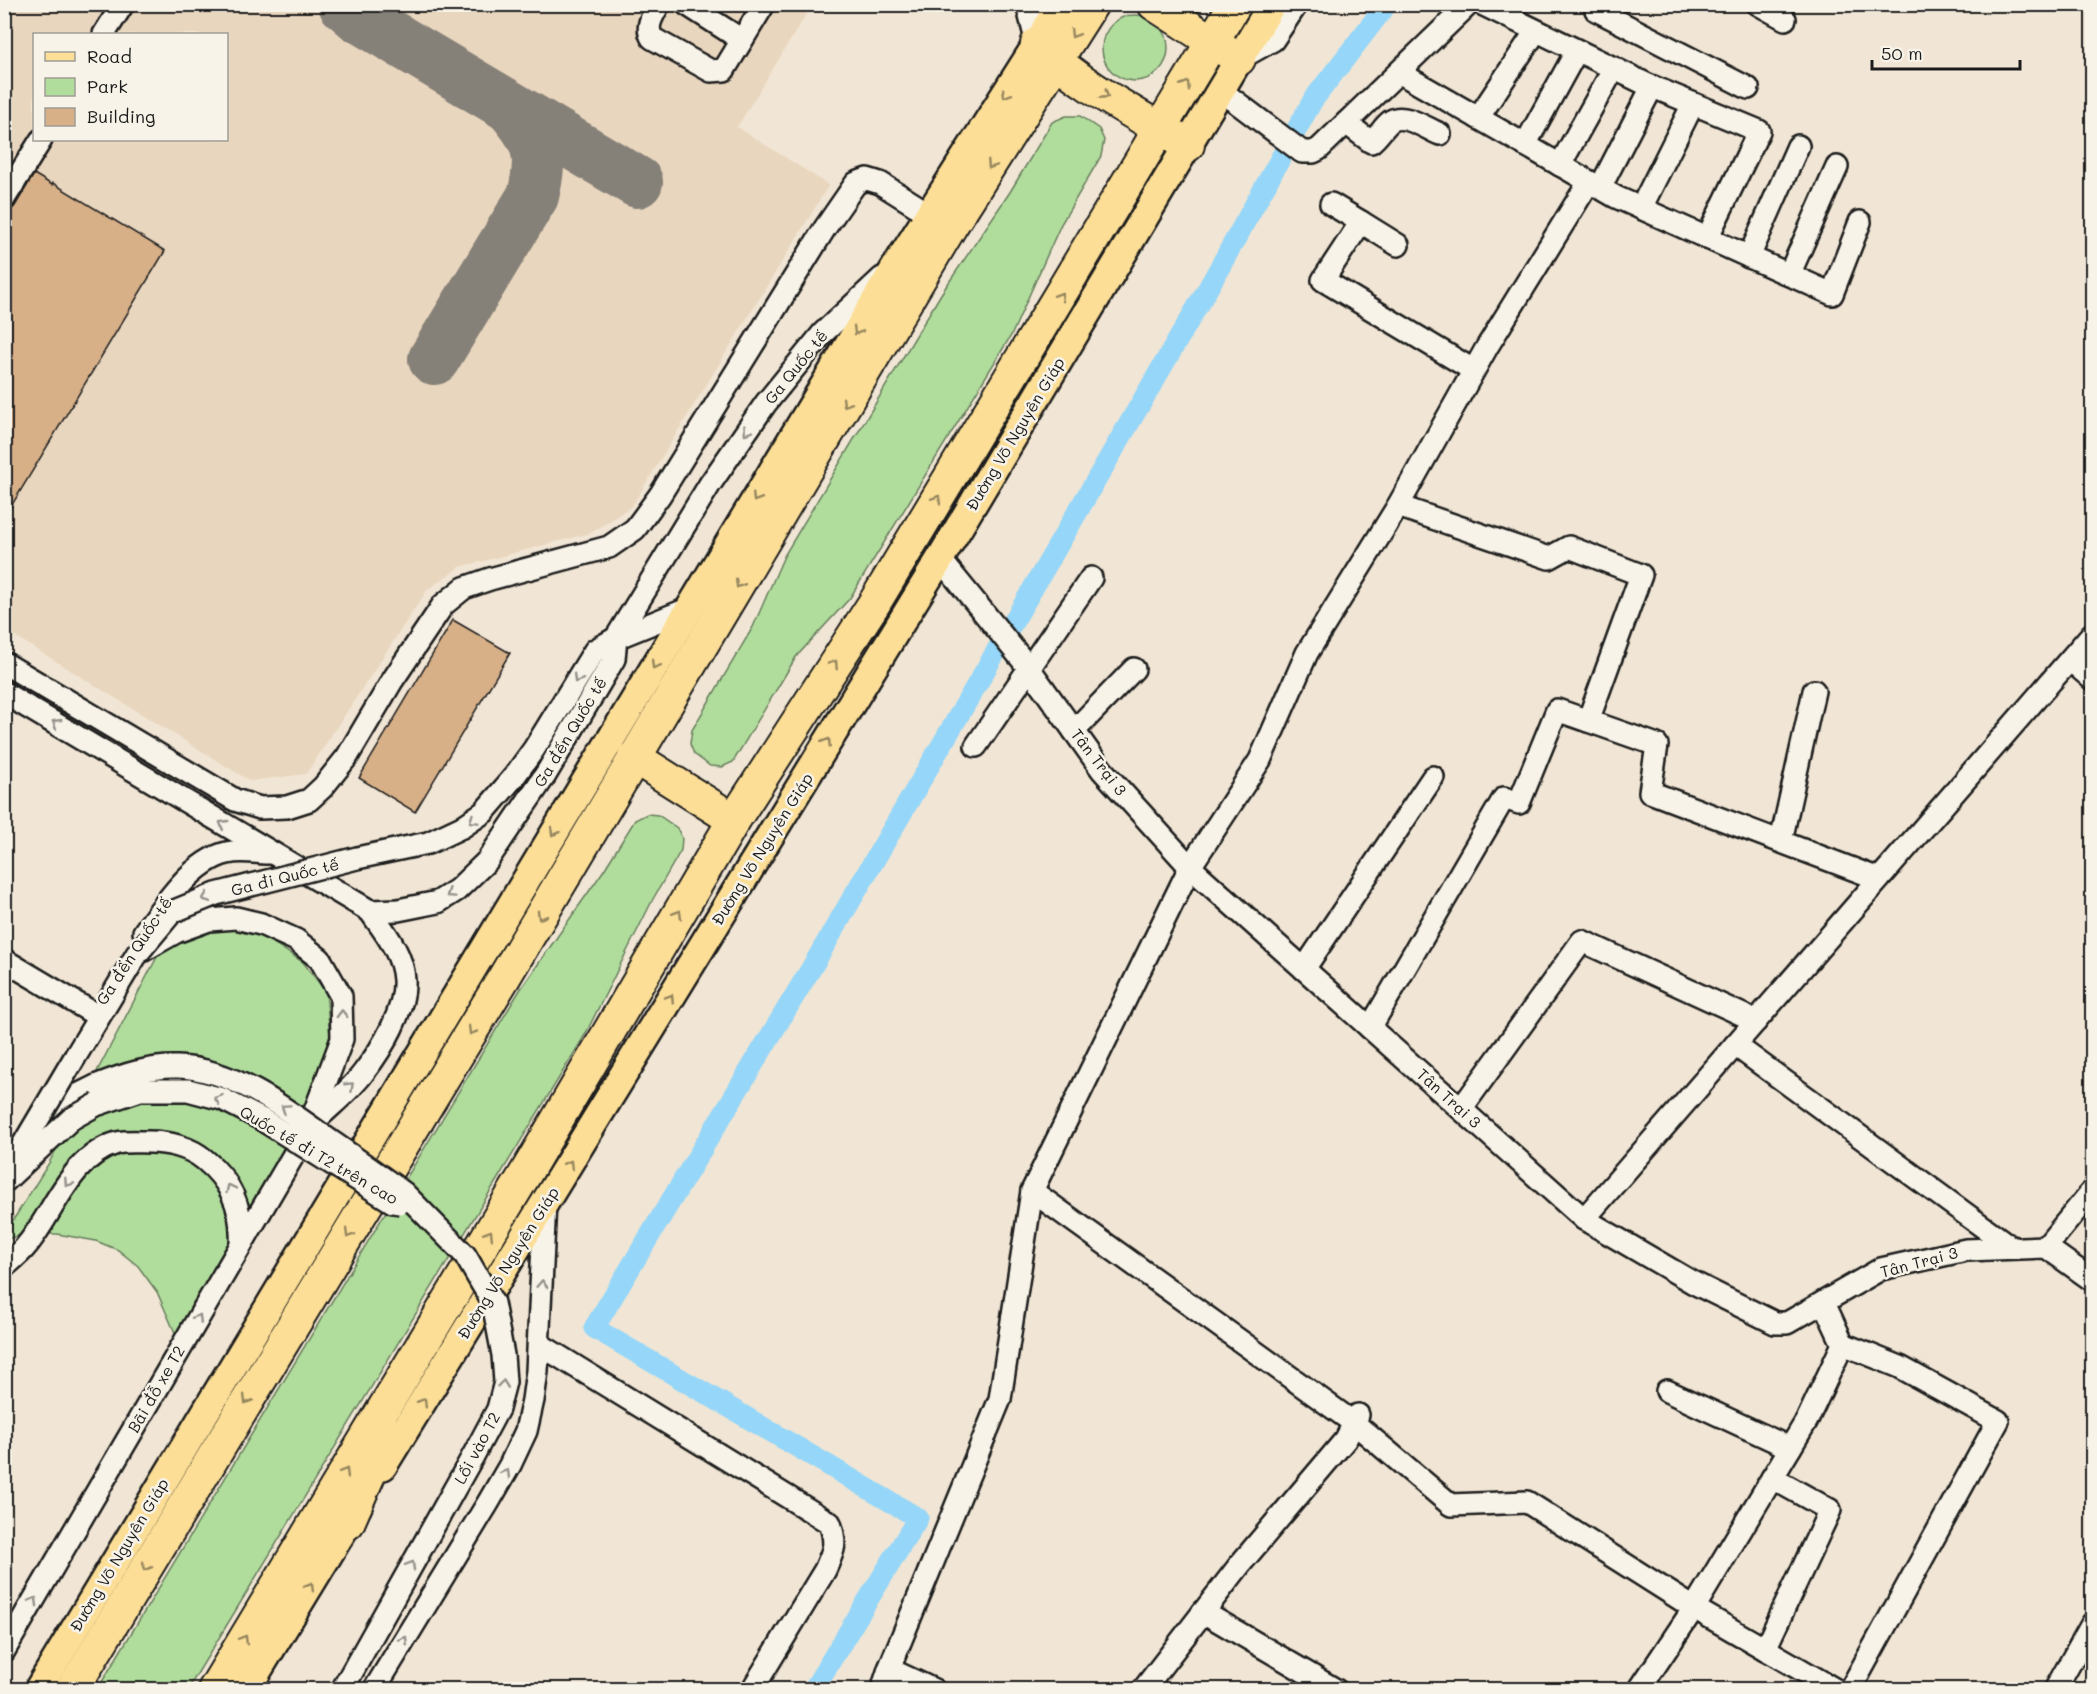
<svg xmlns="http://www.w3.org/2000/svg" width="2097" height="1694" font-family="Mali,sans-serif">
<rect width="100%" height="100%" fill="#f1e6d5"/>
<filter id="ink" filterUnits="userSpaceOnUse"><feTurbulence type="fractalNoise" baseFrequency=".0167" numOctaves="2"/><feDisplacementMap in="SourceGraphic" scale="12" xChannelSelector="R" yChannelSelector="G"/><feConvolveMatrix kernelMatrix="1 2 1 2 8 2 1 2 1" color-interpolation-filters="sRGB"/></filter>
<g filter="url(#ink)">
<path fill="#e9d6be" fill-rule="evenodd" d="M4 5H812L737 127 829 185 632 506 591 533 460 567 427 590 306 774 250 781 5 630ZM34 34H226V140H34Z"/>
<g fill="#b0dd9c" stroke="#667c5c" stroke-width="1.5">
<circle cx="1135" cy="48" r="33"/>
<path d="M1066 116H1080L1099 129 1104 140 1101 156 1061 224 1012 334 850 598 796 657 733 762 722 767 710 766 694 754 690 744 692 730 753 627 784 556 941 294 1010 192 1052 122Z"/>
<path d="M647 814 658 815 677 828 682 838 681 850 653 899 585 1035 188 1689 97 1690 520 990 604 870 635 820Z"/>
<path d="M227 928 263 936 303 962 326 992 330 1035 305 1122 176 1335 157 1292 138 1266 118 1250 96 1241 57 1234H23L5 1240V1233L49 1163 157 957 187 937Z"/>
</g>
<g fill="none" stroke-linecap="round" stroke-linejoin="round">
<path stroke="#96d6f8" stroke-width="21" d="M813 1690 918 1518 594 1328 815 962 1211 283 1313 100 1387 4"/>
<g stroke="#868178" stroke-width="52">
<path d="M344 4 359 17 637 182"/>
<path d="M434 359 533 196C543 155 539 140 511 108"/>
</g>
</g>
<g fill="#d7b088" stroke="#1c1c1c" stroke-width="1.5">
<path d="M34 174 52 185 53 183 165 251 4 518V218L15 206Z"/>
<path d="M453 620 510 653 415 812 359 778Z"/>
</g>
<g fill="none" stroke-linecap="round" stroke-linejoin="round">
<defs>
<g id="minor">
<path d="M659 4C653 15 645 26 652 38L711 71 724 70 764 4"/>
<path d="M686 4 742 40"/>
<path d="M1027 4 1037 44"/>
<path d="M1482 4 1646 84 1759 131 1707 238"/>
<path d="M1598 4 1596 10 1748 88"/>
<path d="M1758 4 1785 19"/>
<path d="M104 34 123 4"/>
<path d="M1239 59 1273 40 1297 4"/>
<path d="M1400 73 1616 197 1832 294 1860 222"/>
<path d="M1220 90 1302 152H1313L1319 149 1469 4"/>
<path d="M1478 118 1536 31"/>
<path d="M1346 123 1371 142C1379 136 1383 127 1391 121 1404 112 1427 129 1440 134"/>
<path d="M1525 145 1576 52"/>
<path d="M1560 165 1614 68"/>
<path d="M1600 188 1652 87"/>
<path d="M4 199 41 140"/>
<path d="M1331 204 1361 222 1323 280 1473 370"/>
<path d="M1641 208 1693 104"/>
<path d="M1361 222 1398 245"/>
<path d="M1749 257 1798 146"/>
<path d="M1789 275 1837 167"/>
<path d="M1398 506 1487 347 1589 182"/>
<path d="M940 559 1029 668 1102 770 1190 867 1584 1219 1692 1282 1775 1323H1787L1881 1269 1966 1250 2046 1247 2092 1280"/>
<path d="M2070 660 2092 679"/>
<path d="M4 663 235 800 260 808 287 807 309 800 323 787 347 757 392 681 443 605 464 588 490 579 609 547 635 529 660 495 825 228 856 183 867 179 880 183 942 222"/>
<path d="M4 693 370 911C384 931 403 954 404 980 406 1009 382 1049 364 1072 351 1090 331 1105 315 1121"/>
<path d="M1074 731 1134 669"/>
<path d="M976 746 1091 578"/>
<path d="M513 778 534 749 595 650 616 638 690 608"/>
<path d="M1781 841 1814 691"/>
<path d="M370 911 398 910 438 902 457 890 487 861 546 774 614 659 616 638 710 484 766 403 823 333 882 278"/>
<path d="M144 932C165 904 195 856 233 852 245 850 259 853 271 853"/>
<path d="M4 960 93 1013"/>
<path d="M1304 969 1433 777"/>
<path d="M1370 1028 1504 798 1519 803 1557 710 1657 745 1650 792 1879 879"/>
<path d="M1735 1045 2012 1248"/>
<path d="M1461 1109 1582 941 1756 1021"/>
<path d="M34 1129 76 1096 98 1085"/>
<path d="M1032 1191 1354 1423 1451 1505 1527 1502 1694 1608 1836 1690"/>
<path d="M1584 1219 2092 634"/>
<path d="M2046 1247 2092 1191"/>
<path d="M4 1267C12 1260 21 1253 27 1245 55 1211 70 1157 117 1143 127 1141 138 1142 149 1142 168 1142 190 1147 205 1160 231 1181 243 1210 241 1244"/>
<path d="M539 1344 830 1523C837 1544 834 1550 825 1570L752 1690"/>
<path d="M1843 1344 1900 1367 1998 1421 1850 1690"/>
<path d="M1667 1391 1790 1448"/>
<path d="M1203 1612 1336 1690"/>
<path d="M1765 1649 1830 1510 1772 1478"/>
<path d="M4 1651 307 1132 342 1039 341 996 320 959 296 940 261 924 236 918 209 920 176 932 137 954 75 1057"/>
<path d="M889 1669 934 1690"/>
<path d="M342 1690 473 1456"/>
<path d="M374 1690 488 1503 510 1465 526 1431 533 1400 537 1371 545 1202"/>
<path d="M882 1690 889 1669 1000 1399 1032 1191 1190 867 1260 760 1307 653 1398 506 1549 558 1569 547 1641 575 1588 721"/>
<path d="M1143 1690 1242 1562 1346 1439 1358 1415"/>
<path d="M1639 1690 1694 1608 1807 1420 1843 1344 1824 1303"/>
<path d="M2055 1690 2092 1624"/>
</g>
<g id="major">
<path d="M383 1466 940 559 1272 4"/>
<path d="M38 1690 898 263 1037 44 1060 4"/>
<path d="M246 1690 358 1506"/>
</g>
<g id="highway">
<path d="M1154 4 1239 59"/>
<path d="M1037 44C1081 86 1136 114 1188 145"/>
<path d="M634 757 734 820"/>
<path d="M348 1523 387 1433"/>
<path d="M72 1690 502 981 951 226 1092 4"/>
<path d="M214 1690 527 1171 734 820 875 602 1235 4"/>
</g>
</defs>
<use href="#minor" stroke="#1c1c1c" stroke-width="26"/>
<use href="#major" stroke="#1c1c1c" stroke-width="32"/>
<use href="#highway" stroke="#1c1c1c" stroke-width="36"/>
<use href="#minor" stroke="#f7f3e8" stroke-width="21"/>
<use href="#major" stroke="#fcde96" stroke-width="27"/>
<use href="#highway" stroke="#fcde96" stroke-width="32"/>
<defs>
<g id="minor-bridge">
<path d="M137 954 172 912 216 894 357 858 428 843 462 827 484 812 513 778"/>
<path d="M98 1085C123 1075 150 1066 178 1067 234 1069 286 1109 329 1140 354 1157 379 1175 404 1193L465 1255 493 1303 503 1355 505 1382 498 1409 473 1456"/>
<path d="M11 1165 75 1057"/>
<path d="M4 1182 71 1119 96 1105 140 1090H188L222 1099 261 1119 393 1202 400 1203"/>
</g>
</defs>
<use href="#minor-bridge" stroke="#1c1c1c" stroke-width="26" stroke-linecap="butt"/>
<use href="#minor-bridge" stroke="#f7f3e8" stroke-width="21"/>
</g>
<defs><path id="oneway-chevron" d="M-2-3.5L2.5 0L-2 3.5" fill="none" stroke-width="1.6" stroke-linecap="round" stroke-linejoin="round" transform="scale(1.5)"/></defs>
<g stroke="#97875f">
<use href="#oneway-chevron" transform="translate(1074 34) rotate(122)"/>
<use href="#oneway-chevron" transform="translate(1186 85) rotate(-59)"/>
<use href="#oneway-chevron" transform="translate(1006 94) rotate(122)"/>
<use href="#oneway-chevron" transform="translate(1105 95) rotate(33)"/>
<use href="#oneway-chevron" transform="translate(991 165) rotate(123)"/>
<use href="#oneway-chevron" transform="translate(1060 296) rotate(-59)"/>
<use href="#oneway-chevron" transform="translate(857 331) rotate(121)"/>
<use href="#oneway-chevron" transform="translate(846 403) rotate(121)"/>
<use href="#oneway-chevron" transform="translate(756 498) rotate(121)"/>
<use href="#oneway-chevron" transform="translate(937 499) rotate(-59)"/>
<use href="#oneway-chevron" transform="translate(739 584) rotate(121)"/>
<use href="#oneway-chevron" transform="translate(834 664) rotate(-57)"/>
<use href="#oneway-chevron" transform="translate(655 665) rotate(121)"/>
<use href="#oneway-chevron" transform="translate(827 742) rotate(-58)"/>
<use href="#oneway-chevron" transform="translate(554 832) rotate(121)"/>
<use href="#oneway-chevron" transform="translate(678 914) rotate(-59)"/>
<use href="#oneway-chevron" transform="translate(541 916) rotate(120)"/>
<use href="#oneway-chevron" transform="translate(670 998) rotate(-58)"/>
<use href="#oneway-chevron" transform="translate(472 1031) rotate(121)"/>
<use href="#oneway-chevron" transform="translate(569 1164) rotate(-58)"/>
<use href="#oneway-chevron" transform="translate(349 1234) rotate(121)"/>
<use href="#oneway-chevron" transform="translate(489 1234) rotate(-59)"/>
<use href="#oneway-chevron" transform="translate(247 1400) rotate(121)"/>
<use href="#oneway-chevron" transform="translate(423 1402) rotate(-58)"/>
<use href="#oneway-chevron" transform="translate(345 1472) rotate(-59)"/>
<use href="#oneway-chevron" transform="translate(146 1567) rotate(121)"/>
<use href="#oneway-chevron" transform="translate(310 1586) rotate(-58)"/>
<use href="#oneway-chevron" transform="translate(244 1639) rotate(-59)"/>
</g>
<g stroke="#94928c">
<use href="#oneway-chevron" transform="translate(747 431) rotate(125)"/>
<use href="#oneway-chevron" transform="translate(577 679) rotate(122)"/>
<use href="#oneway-chevron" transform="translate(56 723) rotate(-149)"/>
<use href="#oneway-chevron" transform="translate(473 820) rotate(146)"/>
<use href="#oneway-chevron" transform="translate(223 824) rotate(-149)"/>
<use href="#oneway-chevron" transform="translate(450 894) rotate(146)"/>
<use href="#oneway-chevron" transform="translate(206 898) rotate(160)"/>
<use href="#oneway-chevron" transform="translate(342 1014) rotate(-91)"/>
<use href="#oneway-chevron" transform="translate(350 1086) rotate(-44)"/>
<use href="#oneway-chevron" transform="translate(218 1099) rotate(-161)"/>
<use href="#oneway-chevron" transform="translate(285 1108) rotate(-146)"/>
<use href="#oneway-chevron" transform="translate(68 1183) rotate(123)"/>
<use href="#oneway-chevron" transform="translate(230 1188) rotate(-116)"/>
<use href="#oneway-chevron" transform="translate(542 1284) rotate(-87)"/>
<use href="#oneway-chevron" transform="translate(198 1318) rotate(-59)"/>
<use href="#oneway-chevron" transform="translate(503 1384) rotate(-83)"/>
<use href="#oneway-chevron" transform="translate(506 1473) rotate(-60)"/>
<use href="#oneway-chevron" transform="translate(411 1565) rotate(-60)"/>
<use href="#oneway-chevron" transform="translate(34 1601) rotate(-60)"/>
<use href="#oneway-chevron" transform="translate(404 1640) rotate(-58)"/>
</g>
</g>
<g text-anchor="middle" stroke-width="5" stroke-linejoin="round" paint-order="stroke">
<g font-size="16" fill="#1c1c1c" stroke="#f7f3e8">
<text transform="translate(796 367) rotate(-51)" y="6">Ga Quốc tế</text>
<text transform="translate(1015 434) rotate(-59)" y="6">Đường Võ Nguyên Giáp</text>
<text transform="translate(570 732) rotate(-59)" y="6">Ga đến Quốc tế</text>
<text transform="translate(1099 762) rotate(52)" y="6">Tân Trại 3</text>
<text transform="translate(762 849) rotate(-58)" y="6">Đường Võ Nguyên Giáp</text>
<text transform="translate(285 877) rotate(-14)" y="6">Ga đi Quốc tế</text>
<text transform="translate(134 951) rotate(-57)" y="6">Ga đến Quốc tế</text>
<text transform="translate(1449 1098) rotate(42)" y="6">Tân Trại 3</text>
<text transform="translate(319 1155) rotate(30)" y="6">Quốc tế đi T2 trên cao</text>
<text transform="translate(1919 1262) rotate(-15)" y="6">Tân Trại 3</text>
<text transform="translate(508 1263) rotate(-58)" y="6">Đường Võ Nguyên Giáp</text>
<text transform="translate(156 1389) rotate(-60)" y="6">Bãi đỗ xe T2</text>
<text transform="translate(477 1448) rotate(-62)" y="6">Lối vào T2</text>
<text transform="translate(119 1555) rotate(-59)" y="6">Đường Võ Nguyên Giáp</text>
</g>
</g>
<rect width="2097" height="1694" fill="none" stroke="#f7f3e8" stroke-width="24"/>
<rect x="12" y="12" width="2073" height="1670" fill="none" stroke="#1c1c1c" stroke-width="2" filter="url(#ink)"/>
<rect x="33" y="33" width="195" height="108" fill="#f7f3e8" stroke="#9f9d96" stroke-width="1.5"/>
<rect x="45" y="52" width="30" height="9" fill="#fcde96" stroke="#9f9d96" stroke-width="1.5"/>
<text x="87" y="63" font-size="18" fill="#1c1c1c">Road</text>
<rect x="45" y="78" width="30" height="18" fill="#b0dd9c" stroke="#9f9d96" stroke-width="1.5"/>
<text x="87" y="93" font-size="18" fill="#1c1c1c">Park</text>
<rect x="45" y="108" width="30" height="18" fill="#d7b088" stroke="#9f9d96" stroke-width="1.5"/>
<text x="87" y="123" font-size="18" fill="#1c1c1c">Building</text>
<path d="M1872 60v9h148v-9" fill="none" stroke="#1c1c1c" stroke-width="3"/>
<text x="1881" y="60" font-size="18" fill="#1c1c1c" stroke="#f7f3e8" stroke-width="4.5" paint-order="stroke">50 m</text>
</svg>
